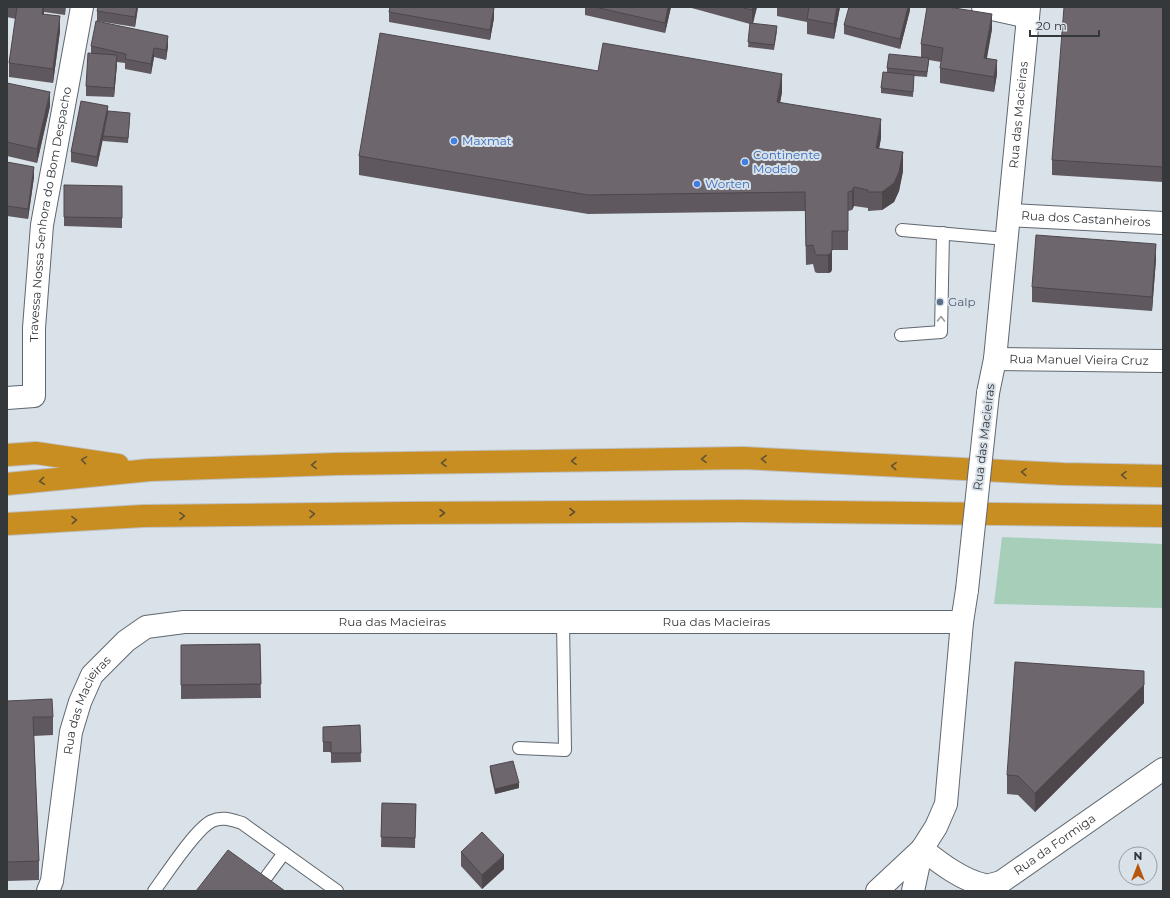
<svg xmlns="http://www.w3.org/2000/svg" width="1170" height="898" font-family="Montserrat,sans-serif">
<rect width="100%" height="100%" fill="#d9e1e9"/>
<path fill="#a7ceb9" d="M1002 537 1163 544V608L994 604Z"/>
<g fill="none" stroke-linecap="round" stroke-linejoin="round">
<defs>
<g id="lane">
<path d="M902 230 1006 239"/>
<path d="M901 335 941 332 943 233"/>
<path d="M519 748 565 750 563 622"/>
<path d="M154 891C166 875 196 828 212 821 222 816 232 820 242 823L337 891"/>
<path d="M256 891 284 853"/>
</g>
<g id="street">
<path d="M983 7 1028 17"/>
<path id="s1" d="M1009 215 1163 223"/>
<path id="s2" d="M995 359 1163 361"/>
<path id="s3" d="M988 393 995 359 1029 7"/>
<path id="s4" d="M7 398 34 396V328L42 225 82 7"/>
<path id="s5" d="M922 849C940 863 963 881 985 885 990 886 996 883 1001 882L1163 769"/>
<path id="s6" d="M48 891 52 881 71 732 80 702 92 675 126 641 146 627 184 622H962L967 590"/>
<path d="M877 891 922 849"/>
<path d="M913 891 922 849 936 827 946 804 962 622"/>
</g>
<g id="highway">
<path d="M7 455 36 453 118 465"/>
<path d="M7 484 150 470 336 464 743 458 1063 474 1163 476"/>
<path d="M7 524 143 516 408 513 742 511 1163 516"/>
</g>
</defs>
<use href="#lane" stroke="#60676e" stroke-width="14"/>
<use href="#street" stroke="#60676e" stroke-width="24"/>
<use href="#highway" stroke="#bebfc0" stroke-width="24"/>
<use href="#lane" stroke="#fff" stroke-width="12"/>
<use href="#street" stroke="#fff" stroke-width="22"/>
<use href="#highway" stroke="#c98e22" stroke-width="22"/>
<defs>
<path id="street-bridge" d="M967 590 988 393"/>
</defs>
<use href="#street-bridge" stroke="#60676e" stroke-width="24" stroke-linecap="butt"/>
<use href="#street-bridge" stroke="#fff" stroke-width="22"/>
</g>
<g fill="#5f585e">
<path d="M7 7H66L65 15 44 12V14L60 31 53 83 9 77V63L16 19 7 17Z"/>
<path d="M138 7 135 27 97 21V11Z"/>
<path d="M585 7H671L665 33 585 15Z"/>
<path d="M688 7H757L753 24 777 31 774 50 748 47 750 24Z"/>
<path d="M777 7H840L834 39 807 34V22L777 16Z"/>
<path d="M910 7V10L900 49 844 34V25Z"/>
<path d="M1163 7V182L1052 175V160Z"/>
<path d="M389 12 494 18 490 40 389 22Z"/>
<path d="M992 29 987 58 997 74 994 92 940 83V68L941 62 929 60 927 77 914 76 913 97 881 93V88L887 72V68L921 57V44Z"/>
<path d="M91 46H168L166 60 154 57 151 74 125 69V63L117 62 114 97 86 96V86L91 53Z"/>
<path d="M598 71 782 92 780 102 881 138 879 148 903 171 899 191 894 202 882 210 868 211V208L854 206 852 210 848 211V250H832V269L831 272 828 273H817L815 272 813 264 806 265 805 211 588 214 359 175V156Z"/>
<path d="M7 83 50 106 37 163 7 156Z"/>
<path d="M108 111 130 118 128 143 103 141V137L97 167 71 162V152Z"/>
<path d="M7 162 34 177 28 219 7 216Z"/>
<path d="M122 186V228L64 226V217Z"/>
<path d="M1156 259 1152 311 1032 302V287Z"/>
<path d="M260 644 261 698 181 699V645Z"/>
<path d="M1144 690V703L1035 812 1018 795 1007 794V775Z"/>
<path d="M7 701 53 717V735L34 736 39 861V880L7 881Z"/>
<path d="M360 725 361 762 331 763V752H323V727Z"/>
<path d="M490 766 519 788 495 794 490 771Z"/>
<path d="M382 803 416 804 415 848 381 847Z"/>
<path d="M461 852 504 869 482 889 461 866Z"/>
</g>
<g fill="#4d474c">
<path d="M43 7H44V12L42 28V14Z"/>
<path d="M137 7H138L135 27V17Z"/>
<path d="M668 7H671L665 33V23Z"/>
<path d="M753 7H757L752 25V10Z"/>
<path d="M837 7H840L834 39V24Z"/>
<path d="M908 7H910V10L900 49V39Z"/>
<path d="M494 8V18L490 40V30Z"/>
<path d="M992 14V29L984 72V58Z"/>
<path d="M60 16V31L53 83V69Z"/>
<path d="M168 36V46L166 60V50Z"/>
<path d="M154 48V57L151 74V64Z"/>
<path d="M117 55V65L114 97V88Z"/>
<path d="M997 60V74L994 92V77Z"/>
<path d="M782 74V92L777 120V102Z"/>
<path d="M50 92V106L37 163V149Z"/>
<path d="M108 106V116L97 167V157Z"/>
<path d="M881 119V138L876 166V148Z"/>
<path d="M903 152V171L899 191 894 202 882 210V192Z"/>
<path d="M34 167V177L28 219V209Z"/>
<path d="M854 187V206L852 210V191Z"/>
<path d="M1156 244V259L1152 311V297Z"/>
<path d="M832 250V269L831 272 828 273V255Z"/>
<path d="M1144 671V703L1035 812V793Z"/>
<path d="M519 783V788L495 794V789Z"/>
<path d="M504 855V869L482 889V875Z"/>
</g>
<g fill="#6e666d" stroke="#4d474c">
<path d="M17 7H43L42 14 60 16 53 69 9 63Z"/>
<path d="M98 7H137L135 17 97 11Z"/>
<path d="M390 7H489L494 8 490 30 389 12Z"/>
<path d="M595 7H668L665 23Z"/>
<path d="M740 7H753L752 10Z"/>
<path d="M805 7H837L834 24 807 19 809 8Z"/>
<path d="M849 7H908L900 39 844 25Z"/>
<path d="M927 7H948L992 14 984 58 997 60 994 77 940 68 943 48 921 44Z"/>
<path d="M1064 7H1163V167L1052 160Z"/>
<path d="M96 21 168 36 166 50 154 48 151 64 125 59 126 54 91 46Z"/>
<path d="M750 23 777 26 774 45 748 42Z"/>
<path d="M380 33 598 71 603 43 782 74 777 102 881 119 876 148 903 152 899 172 894 183 882 192H868V190L854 187 852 191 848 192V231H832V250L831 253 828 255H817L815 253 813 245 806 246 805 192 588 195 359 156Z"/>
<path d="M88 53 117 55 114 88 86 86Z"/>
<path d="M889 54 929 58 927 72 887 68Z"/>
<path d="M883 72 914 75 913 92 881 88Z"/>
<path d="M7 83 50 92 37 149 7 142Z"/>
<path d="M81 101 108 106 97 157 71 152Z"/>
<path d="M108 111 130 113 128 138 103 136Z"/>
<path d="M7 162 34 167 28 209 7 206Z"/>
<path d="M64 185 122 186V218L64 217Z"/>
<path d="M1036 235 1156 244 1152 297 1032 287Z"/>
<path d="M260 644 261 684 181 685V645Z"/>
<path d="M1015 662 1144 671V685L1035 793 1018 776 1007 775Z"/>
<path d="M52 699 53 717H33L39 861 7 862V701Z"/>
<path d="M360 725 361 753H331V742H323V727Z"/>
<path d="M513 761 519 783 495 789 490 766Z"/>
<path d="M382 803 416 804 415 838 381 837Z"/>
<path d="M482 832 504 855 482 875 461 852Z"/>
<path d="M228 850 285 891H196Z"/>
</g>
<defs><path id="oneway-chevron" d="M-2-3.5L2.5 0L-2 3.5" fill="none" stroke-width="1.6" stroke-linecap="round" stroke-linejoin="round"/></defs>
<use stroke="#9a9c9d" href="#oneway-chevron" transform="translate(941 319) rotate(-89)"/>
<g stroke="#615234">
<use href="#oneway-chevron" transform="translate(704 459) rotate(179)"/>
<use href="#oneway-chevron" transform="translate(764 459) rotate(-177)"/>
<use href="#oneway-chevron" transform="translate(84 460) rotate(-171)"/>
<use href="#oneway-chevron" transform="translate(574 461) rotate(179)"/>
<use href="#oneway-chevron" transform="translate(444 463) rotate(179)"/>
<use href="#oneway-chevron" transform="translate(314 465) rotate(178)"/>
<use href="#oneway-chevron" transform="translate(894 466) rotate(-177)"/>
<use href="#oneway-chevron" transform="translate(1024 472) rotate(-177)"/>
<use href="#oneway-chevron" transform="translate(1124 475) rotate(-179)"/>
<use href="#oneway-chevron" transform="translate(42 481) rotate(174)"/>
<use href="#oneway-chevron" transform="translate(572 512)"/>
<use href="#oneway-chevron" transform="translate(442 513)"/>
<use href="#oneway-chevron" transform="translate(312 514) rotate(-1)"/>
<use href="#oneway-chevron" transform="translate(182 516) rotate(-1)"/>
<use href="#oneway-chevron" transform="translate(74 520) rotate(-3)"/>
</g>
<g fill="#3f7fe0" stroke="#d9e1e9" stroke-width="1.5">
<circle cx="454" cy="141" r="4"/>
<circle cx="745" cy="162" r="4"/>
<circle cx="697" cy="184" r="4"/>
</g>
<circle fill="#5c6f8a" stroke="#d9e1e9" stroke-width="1.5" cx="940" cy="302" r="4"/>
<g text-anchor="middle" stroke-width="4" stroke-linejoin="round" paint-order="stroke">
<g font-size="12" fill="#35383b" stroke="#d9e1e9">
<text dy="4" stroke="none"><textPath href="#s3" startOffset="280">Rua das Macieiras</textPath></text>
<text dy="4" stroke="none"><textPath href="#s4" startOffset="210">Travessa Nossa Senhora do Bom Despacho</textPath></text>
<text dy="4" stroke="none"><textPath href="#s1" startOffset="77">Rua dos Castanheiros</textPath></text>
<text dy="4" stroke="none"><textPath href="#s2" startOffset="84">Rua Manuel Vieira Cruz</textPath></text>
<text transform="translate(984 437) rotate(-83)" y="4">Rua das Macieiras</text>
<text dy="4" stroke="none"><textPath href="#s6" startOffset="541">Rua das Macieiras</textPath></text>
<text dy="4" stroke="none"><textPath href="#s6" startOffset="865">Rua das Macieiras</textPath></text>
<text dy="4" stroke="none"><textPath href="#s6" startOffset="192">Rua das Macieiras</textPath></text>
<text dy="4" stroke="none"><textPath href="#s5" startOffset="155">Rua da Formiga</textPath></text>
</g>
<g font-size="12" fill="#366cbe" stroke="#d9e1e9" text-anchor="start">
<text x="462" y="145">Maxmat</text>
<text x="753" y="159">Continente<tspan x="753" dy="14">Modelo</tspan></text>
<text x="705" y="188">Worten</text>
</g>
<g font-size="12" fill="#4e5e75" stroke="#d9e1e9" text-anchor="start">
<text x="948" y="306">Galp</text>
</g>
</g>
<rect width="1170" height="898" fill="none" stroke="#35383b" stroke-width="16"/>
<g transform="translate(1138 866)"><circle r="19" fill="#d9e1e9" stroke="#979da3"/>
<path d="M0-3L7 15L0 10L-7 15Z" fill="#b6570d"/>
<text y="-6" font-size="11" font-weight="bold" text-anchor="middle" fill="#35383b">N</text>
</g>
<path d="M1030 30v6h69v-6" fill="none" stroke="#35383b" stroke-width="2"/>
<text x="1036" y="30" font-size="12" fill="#35383b" stroke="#d9e1e9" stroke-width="3" paint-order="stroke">20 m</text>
</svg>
